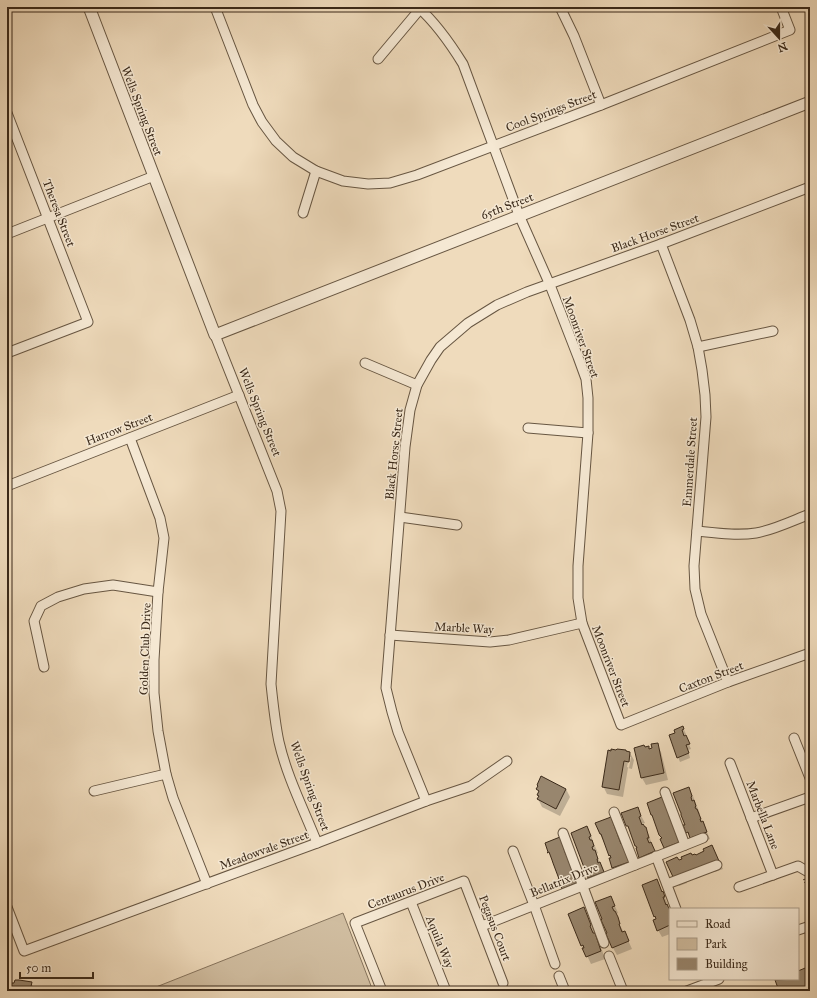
<svg xmlns="http://www.w3.org/2000/svg" width="817" height="998" font-family="'IM FELL Great Primer',serif">
<rect width="100%" height="100%" fill="#efdbbc"/>
<filter id="stains"><feTurbulence type="fractalNoise" baseFrequency=".005" numOctaves="4"/><feColorMatrix values="0 0 0 0 .2 0 0 0 0 .09 0 0 0 0 .02 0 0 0 .5 -.17"/></filter>
<radialGradient id="worn" r=".72"><stop offset=".6" stop-color="#630" stop-opacity="0"/><stop offset="1" stop-color="#630" stop-opacity=".3"/></radialGradient>
<path fill="#d0bda0" stroke="#85735c" d="M343 913 373 991H146Z"/>
<g fill="#0003" fill-rule="evenodd">
<path d="M683 727 685 732 686 734 685 735 691 749 688 750 690 758 680 762 678 757 676 733Z"/>
<path d="M657 744 661 752 668 780 646 785 642 778 649 750 653 749Z"/>
<path d="M630 753 634 760 632 769 628 768 623 797 607 794 603 786ZM629 757H631L629 768 627 767Z"/>
<path d="M539 787 566 789 570 797 560 816 542 807 538 799 539 797 538 795 539 792 537 789Z"/>
<path d="M689 789 693 796 700 814H699L710 839 695 845 687 832 686 825Z"/>
<path d="M637 808 645 823 642 824 649 835 652 845 658 859 644 864 640 857 631 831 627 825Z"/>
<path d="M611 818 615 825 622 845 632 869 617 875 613 868 610 859 612 858 600 834Z"/>
<path d="M587 828 591 835 594 844 598 853 596 854 608 879 593 885 589 877Z"/>
<path d="M712 846 723 869 715 872 714 870 696 879V878L687 881V883L679 886 675 879 679 861 706 852Z"/>
<path d="M656 880 668 904 666 905 670 911V934L662 937 658 930Z"/>
<path d="M611 897 618 913 616 914 622 926 618 919 617 920 628 940 632 949 617 955 613 948Z"/>
<path d="M584 909 588 916 595 933H594L599 941 605 959 591 964 582 945Z"/>
<path d="M810 967V991H780L776 980 779 979H798V972Z"/>
<path d="M31 983 34 988 33 991H10Z"/>
</g>
<g fill="#98866e" stroke="#3a2919">
<path d="M683 726 684 729 682 730 684 736 686 735 690 744 686 745 689 753 677 758 669 735 675 733 674 730Z"/>
<path d="M658 743 664 773 641 778 634 748 644 745 645 747 649 746V749L652 748 651 744Z"/>
<path d="M611 749 616 750 617 749 626 750V751L630 752 629 762 624 761 619 790 602 787 608 750 611 751Z"/>
<path d="M541 776 566 789 556 809 537 799 539 796 537 795 539 791 536 789 538 786 537 785Z"/>
<path d="M689 787 692 796 691 797 692 801 694 800 696 806 695 807 696 809H697L701 819H700L701 822 703 821 707 832 690 838 688 832 686 833 683 825H685L681 815V813L680 811 673 793Z"/>
<path d="M662 797 670 816H669L672 823H673L680 842 664 848 660 839 662 838 659 835 652 815H651L647 803Z"/>
<path d="M638 807 641 816 639 817 642 825 643 824 645 827H646L649 838H647L649 843 651 842 655 851 639 858 636 848H637L636 846H635L628 826H626L621 813Z"/>
<path d="M611 817 621 844 622 843 629 862 612 868 609 858H611L610 855 609 856 601 834H600L595 823Z"/>
<path d="M587 826 591 836 589 837 590 840H592L594 846 592 847 593 850H595L598 859H597L598 863 600 862 604 872 588 878 571 833Z"/>
<path d="M560 837 566 855H567L579 882 562 889 558 879H559L553 863 552 860 549 852 547 853 548 852 545 843Z"/>
<path d="M712 845 719 861 674 879 666 862 677 857 679 860 682 859 681 857 691 853 692 855 695 854 696 855 704 851 703 849Z"/>
<path d="M657 879 662 892 663 891 665 897H663L666 905 667 904 670 911V925L657 931 653 920 656 919 655 916 654 917 642 885Z"/>
<path d="M611 896 615 906 612 907 614 911H615L618 917 620 924H619L622 932 625 931 629 941 612 948 606 934 607 933 601 920 602 919 595 902Z"/>
<path d="M584 907 591 925 590 926 593 933H595L601 951 586 957 582 948H584L583 945 581 946 568 914Z"/>
<path d="M810 966V991H779L775 980 798 979V971Z"/>
<path d="M15 980H19L32 982 30 991H9L11 983H14Z"/>
</g>
<g fill="none" stroke-linecap="round" stroke-linejoin="round">
<defs>
<g id="minor">
<path d="M215 7 253 105 262 122 276 141 293 157 316 171 343 181 368 184 390 183 417 175 601 105 790 30 781 7"/>
<path d="M418 7C436 23 450 43 463 64L519 215 550 285 578 357 586 379 588 398V433L578 566V598L582 623 621 725 728 682 810 653"/>
<path d="M560 7 574 36 601 105"/>
<path d="M378 59 420 9"/>
<path d="M7 113 88 322 7 353"/>
<path d="M303 213 316 171"/>
<path d="M7 234 154 176"/>
<path d="M661 244 690 320 698 347 702 370 705 395 706 417 694 566 695 589 701 614 728 682"/>
<path d="M215 335 277 491 281 511 271 684C273 703 275 723 279 742 287 777 304 810 317 843"/>
<path d="M698 347 773 331"/>
<path d="M365 363 417 385"/>
<path d="M528 428 588 433"/>
<path d="M130 438 160 518 164 538 158 592 154 660V693L158 731 166 774 173 798 207 884"/>
<path d="M7 486 239 395"/>
<path d="M400 517 457 525"/>
<path d="M697 531C716 533 737 536 756 533 774 530 794 520 810 514"/>
<path d="M390 635 490 642 509 640 582 623"/>
<path d="M44 667 34 621 41 606 58 597 84 589 113 585 158 592"/>
<path d="M794 738 810 778"/>
<path d="M730 763 773 875"/>
<path d="M94 791 166 774"/>
<path d="M665 792 685 845"/>
<path d="M426 801 398 732 392 712 386 688 405 447 410 410 417 385 431 360 440 347 468 323 497 305 527 292 661 244 810 187"/>
<path d="M614 812 635 865"/>
<path d="M751 818 810 797"/>
<path d="M563 833 604 943"/>
<path d="M513 851 534 905 555 964"/>
<path d="M656 856 676 909"/>
<path d="M667 884 717 865"/>
<path d="M739 887 798 866 810 873"/>
<path d="M411 902 446 991"/>
<path d="M7 907 24 951 317 843 426 801 471 786 507 761"/>
<path d="M482 926 703 838"/>
<path d="M798 930 810 926"/>
<path d="M609 956 623 991"/>
<path d="M559 976 565 991"/>
<path d="M382 991 355 923 464 881 503 983"/>
<path d="M687 991 719 979"/>
</g>
<path id="tertiary" d="M89 7 215 335 810 102"/>
</defs>
<use href="#minor" stroke="#675642" stroke-width="11"/>
<use href="#tertiary" stroke="#675642" stroke-width="13"/>
<path stroke="#3a2919" stroke-width="2" stroke-dasharray="1 2" stroke-linecap="butt" d="M804 879 810 895"/>
<use href="#minor" stroke="#f5e8d3" stroke-width="9"/>
<use href="#tertiary" stroke="#f5e8d3" stroke-width="11"/>
</g>
<g text-anchor="middle" stroke-width="3" stroke-linejoin="round" paint-order="stroke">
<g font-size="12" fill="#3a2919" stroke="#f5e8d3">
<text transform="translate(142 111) rotate(69)" y="4">Wells Spring Street</text>
<text transform="translate(551 111) rotate(-21)" y="4">Cool Springs Street</text>
<text transform="translate(507 206) rotate(-21)" y="4">65th Street</text>
<text transform="translate(59 213) rotate(69)" y="4">Theresa Street</text>
<text transform="translate(655 233) rotate(-20)" y="4">Black Horse Street</text>
<text transform="translate(581 337) rotate(70)" y="4">Moonriver Street</text>
<text transform="translate(260 412) rotate(68)" y="4">Wells Spring Street</text>
<text transform="translate(119 429) rotate(-21)" y="4">Harrow Street</text>
<text transform="translate(394 454) rotate(-84)" y="4">Black Horse Street</text>
<text transform="translate(690 462) rotate(-86)" y="4">Emmerdale Street</text>
<text transform="translate(464 628) rotate(3)" y="4">Marble Way</text>
<text transform="translate(145 649) rotate(-88)" y="4">Golden Club Drive</text>
<text transform="translate(611 666) rotate(69)" y="4">Moonriver Street</text>
<text transform="translate(711 677) rotate(-21)" y="4">Caxton Street</text>
<text transform="translate(310 786) rotate(70)" y="4">Wells Spring Street</text>
<text transform="translate(763 815) rotate(69)" y="4">Marbella Lane</text>
<text transform="translate(264 850) rotate(-20)" y="4">Meadowvale Street</text>
<text transform="translate(564 880) rotate(-22)" y="4">Bellatrix Drive</text>
<text transform="translate(406 891) rotate(-21)" y="4">Centaurus Drive</text>
<text transform="translate(495 928) rotate(69)" y="4">Pegasus Court</text>
<text transform="translate(440 942) rotate(68)" y="4">Aquila Way</text>
</g>
</g>
<rect width="817" height="998" fill="none" stroke="#efdbbc" stroke-width="24"/>
<rect x="8" y="8" width="801" height="982" fill="none" stroke="#3a2919" stroke-width="2"/>
<rect x="12" y="12" width="793" height="974" fill="none" stroke="#3a2919"/>
<rect x="669" y="908" width="130" height="72" fill="#f5e8d3" stroke="#aa9c89"/>
<rect x="677" y="921" width="20" height="6" fill="#f5e8d3" stroke="#aa9c89"/>
<text x="705" y="928" font-size="12" fill="#3a2919">Road</text>
<rect x="677" y="938" width="20" height="12" fill="#d0bda0" stroke="#aa9c89"/>
<text x="705" y="948" font-size="12" fill="#3a2919">Park</text>
<rect x="677" y="958" width="20" height="12" fill="#98866e" stroke="#aa9c89"/>
<text x="705" y="968" font-size="12" fill="#3a2919">Building</text>
<g transform="translate(779 38) rotate(159)" stroke="#f5e8d3" stroke-width="3" paint-order="stroke">
<path d="M0-3L7 15L0 10L-7 15Z" fill="#3a2919"/>
<text y="-6" font-size="11" font-weight="bold" text-anchor="middle" fill="#3a2919">N</text>
</g>
<path d="M20 972v6h73v-6" fill="none" stroke="#3a2919" stroke-width="2"/>
<text x="26" y="972" font-size="12" fill="#3a2919" stroke="#f5e8d3" stroke-width="3" paint-order="stroke">50 m</text>
<rect width="100%" height="100%" filter="url(#stains)"/>
<rect width="100%" height="100%" fill="url(#worn)"/>
</svg>
